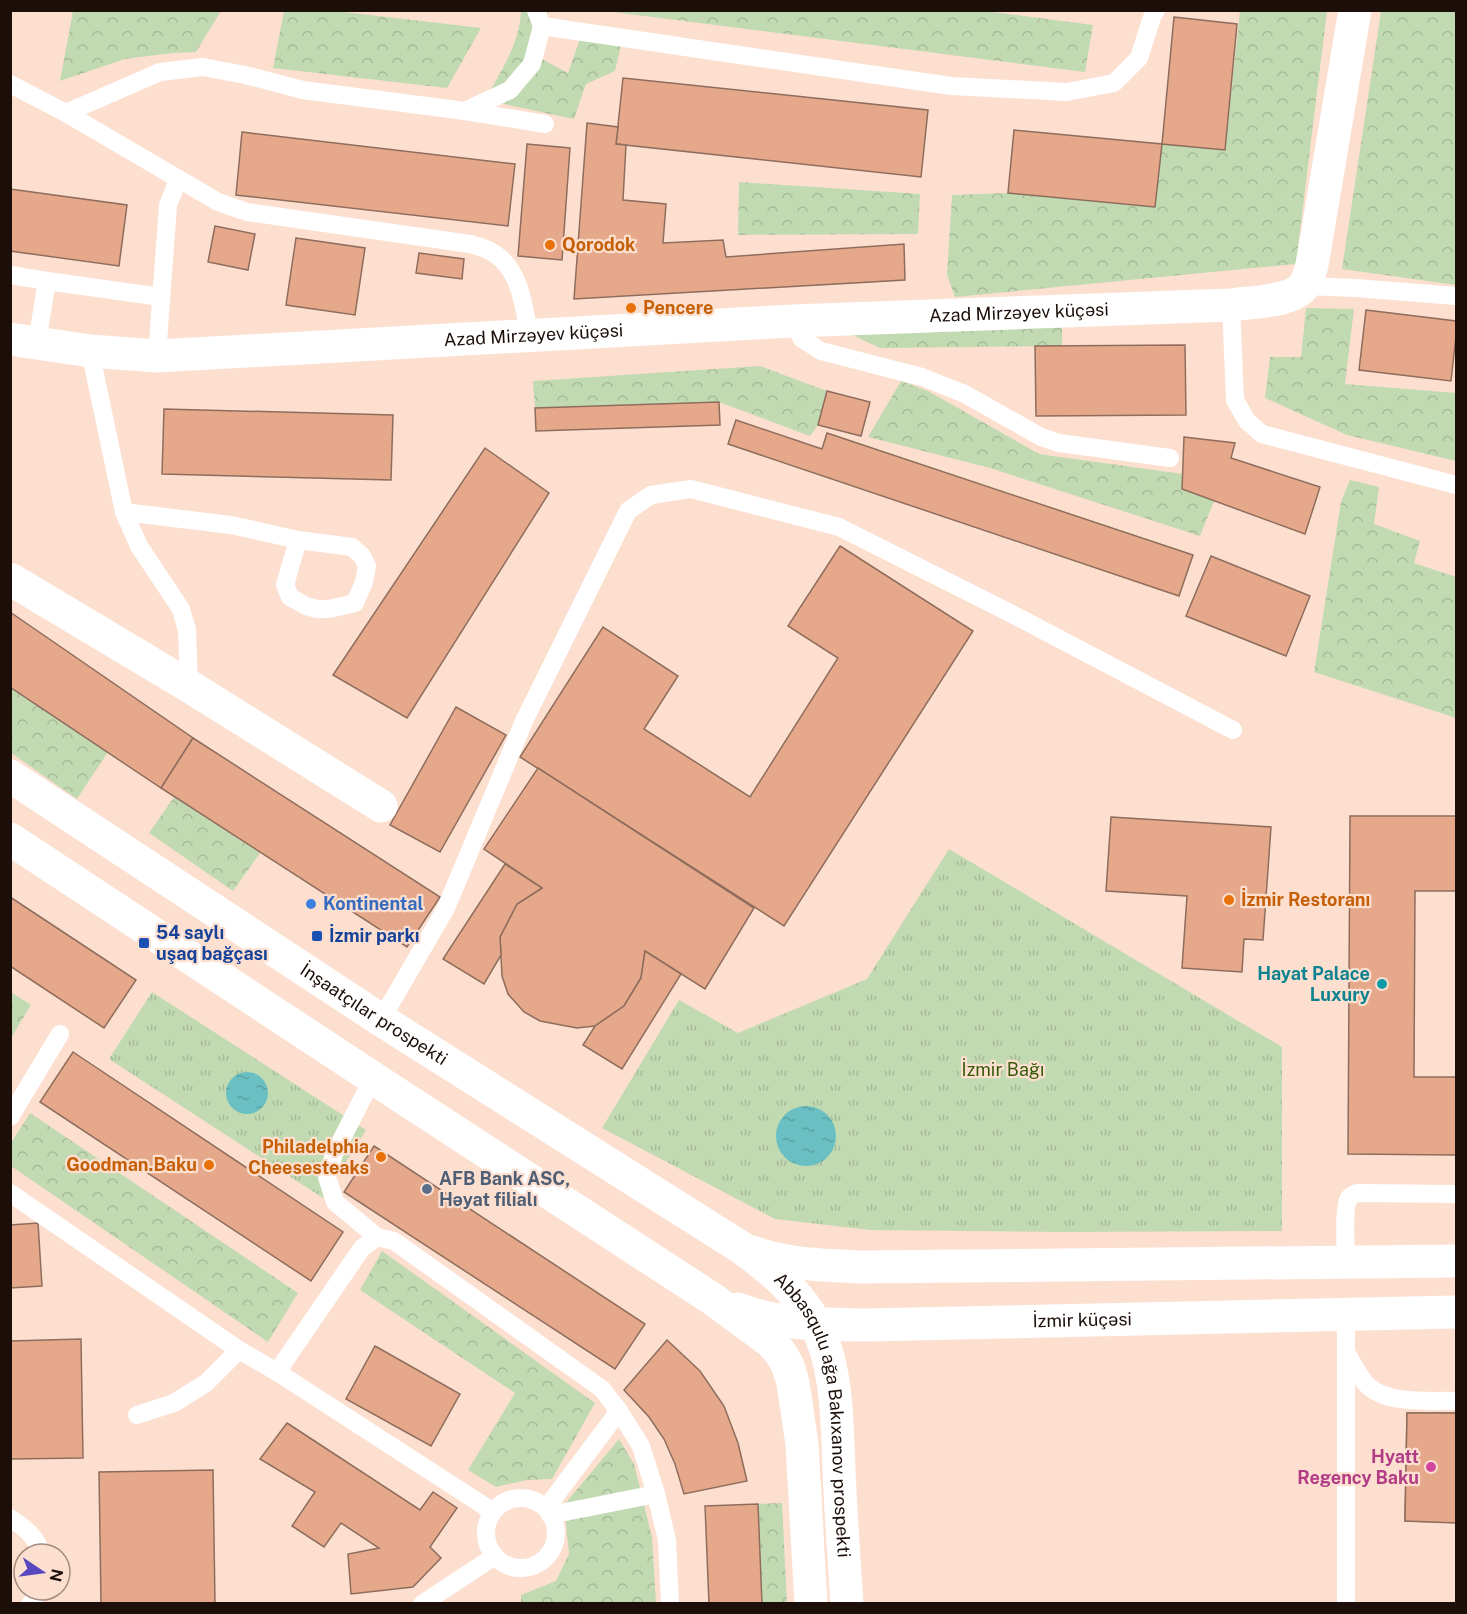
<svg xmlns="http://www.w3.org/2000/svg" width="1467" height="1614" font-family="'Public Sans',sans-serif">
<defs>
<pattern id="forest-crowns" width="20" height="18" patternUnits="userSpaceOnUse" patternTransform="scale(1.5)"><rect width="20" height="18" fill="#c2dab2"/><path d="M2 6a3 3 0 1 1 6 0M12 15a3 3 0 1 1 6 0" fill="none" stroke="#a6ba98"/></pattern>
<pattern id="park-tufts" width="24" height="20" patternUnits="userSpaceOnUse" patternTransform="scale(1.5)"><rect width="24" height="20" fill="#c2dab2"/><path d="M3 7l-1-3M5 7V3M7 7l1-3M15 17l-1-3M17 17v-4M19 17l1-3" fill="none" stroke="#a6ba98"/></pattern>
<pattern id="water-ripples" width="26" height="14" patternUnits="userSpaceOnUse" patternTransform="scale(1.5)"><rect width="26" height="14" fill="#69bfc2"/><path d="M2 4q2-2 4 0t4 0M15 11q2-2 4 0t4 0" fill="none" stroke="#5aa3a5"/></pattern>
</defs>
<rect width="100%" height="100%" fill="#fddfd0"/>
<g fill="url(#forest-crowns)">
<path d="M73 11V10L221 11 196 52 173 53 125 59 60 81Z"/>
<path d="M284 11H336L481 28 447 88 273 68Z"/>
<path d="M521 11H545L548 13 538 57 568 73 583 30 622 42 615 71 586 84 574 119 485 100C500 73 520 43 521 11Z"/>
<path d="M984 11 1093 25 1085 72 605 11Z"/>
<path d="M1240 11H1327L1296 264 955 297 947 275 952 195 1008 193 1155 207 1162 144 1225 150Z"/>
<path d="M1381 11H1456V285L1342 269Z"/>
<path d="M739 182 920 194 918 234 738 235Z"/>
<path d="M1306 308 1354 309 1345 384 1456 393V461L1347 435 1265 398 1270 357H1301Z"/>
<path d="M1062 321V346L880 348 850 334Z"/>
<path d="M760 366 827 391 818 425 810 436 719 402 535 408 533 381Z"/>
<path d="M901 381 928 391 1039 454 1183 474 1182 489 1214 501 1200 536 990 468 868 437Z"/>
<path d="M1350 480 1379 487 1374 524 1420 541 1414 563 1456 577V718L1314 672 1341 502Z"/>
<path d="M10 686 108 752 77 799 11 753Z"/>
<path d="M174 797 260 853 233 891 149 833Z"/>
<path d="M11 992 31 1005 11 1038Z"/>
<path d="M30 1113 298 1293 268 1342 11 1166V1143Z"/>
<path d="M382 1251 595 1403 552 1479 527 1480 496 1487 468 1470 515 1393 360 1290Z"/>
<path d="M619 1439 634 1464 652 1537 656 1603H521V1595L556 1581 569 1554 564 1505Z"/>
<path d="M782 1503 787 1603H762L758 1504Z"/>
</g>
<g fill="url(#park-tufts)">
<path d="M949 849 1282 1047V1231L1063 1232 870 1230 775 1219 602 1128 679 1000 738 1033 867 979Z"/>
<path d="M152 992 366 1130 323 1198 109 1059Z"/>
</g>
<g fill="url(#water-ripples)">
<circle cx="247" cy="1093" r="21"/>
<circle cx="806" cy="1136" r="30"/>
</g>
<g fill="#e5a88a" stroke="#8e6d5d" stroke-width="1.5">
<path d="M1174 17 1237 24 1225 150 1162 144Z"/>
<path d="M623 78 928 110 921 177 616 144Z"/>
<path d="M587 123 618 127 616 144 626 145 623 200 666 204 663 243 723 240 726 257 904 244 905 280 574 299Z"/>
<path d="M1014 130 1162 144 1155 207 1008 193Z"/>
<path d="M242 132 515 164 508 226 236 195Z"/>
<path d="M527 144 570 148 562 260 518 256Z"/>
<path d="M10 189 127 205 119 266 10 251Z"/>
<path d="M215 226 255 234 248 270 208 262Z"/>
<path d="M296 238 365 248 355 315 286 305Z"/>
<path d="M419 253 464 259 462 279 416 273Z"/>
<path d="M1366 310 1456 321V336L1451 381 1359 370Z"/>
<path d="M1185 345 1186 415 1036 416 1035 346Z"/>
<path d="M827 391 870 402 861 436 818 425Z"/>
<path d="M719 402 720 425 536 431 535 408Z"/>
<path d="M164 409 393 415 391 480 162 474Z"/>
<path d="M736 420 822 449 827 433 1193 555 1179 596 728 444Z"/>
<path d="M1184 437 1235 443 1231 458 1320 487 1305 534 1182 489Z"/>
<path d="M485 448 549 493 407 718 333 675Z"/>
<path d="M840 546 973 631 784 926 520 757 603 627 678 676 644 729 750 797 838 658 788 626Z"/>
<path d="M1211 556 1310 596 1286 656 1186 616Z"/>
<path d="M10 612 193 738 161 788 10 687Z"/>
<path d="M456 707 506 735 440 852 390 825Z"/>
<path d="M193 738 440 897 407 947 161 788Z"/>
<path d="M538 768 754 908 705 989 645 951 641 978 624 1006 595 1026 577 1028 540 1021 524 1012 508 994 502 976 500 937 517 904 542 888 484 849Z"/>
<path d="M1350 816H1456V891H1415L1414 1077H1456V1155L1348 1154Z"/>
<path d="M1111 817 1271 827 1263 940 1244 939 1242 972 1182 968 1187 896 1106 891Z"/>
<path d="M505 864 542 888 517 904 500 937 501 955 484 984 443 959Z"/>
<path d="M10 897 136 980 104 1028 10 966Z"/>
<path d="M645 951 681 974 622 1069 583 1045 595 1026 624 1006 641 978Z"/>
<path d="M73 1052 343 1232 311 1281 40 1102Z"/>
<path d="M374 1146 645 1324 615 1369 344 1192Z"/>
<path d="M38 1223 42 1286 10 1288V1225Z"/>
<path d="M81 1339 83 1458 10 1459V1341Z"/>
<path d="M667 1340 700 1371 724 1406 738 1443 747 1481 684 1494 675 1464 664 1439 649 1417 624 1390Z"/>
<path d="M375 1346 460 1394 431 1446 346 1399Z"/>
<path d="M1407 1413H1456V1522L1405 1521Z"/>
<path d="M1407 1413H1456V1523L1405 1521Z"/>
<path d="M287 1423 420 1510 433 1492 457 1508 430 1547 441 1558 413 1587 351 1594 348 1554 379 1548 341 1523 324 1547 292 1526 315 1492 260 1459Z"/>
<path d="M213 1470 215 1604H101L99 1472Z"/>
<path d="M758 1504 762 1604H709L705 1506Z"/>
</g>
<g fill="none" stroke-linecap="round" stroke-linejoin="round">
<g stroke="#fff" stroke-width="18">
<path d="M542 26 951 86 1067 92 1114 83 1139 58 1153 14 1156 10"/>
<path d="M10 84 66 113 218 202 247 212 470 244C476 246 482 247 488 250 520 265 524 305 529 336"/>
<path d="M465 111 545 124"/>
<path d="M66 113 160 72 203 67 245 75 303 90 465 111 510 90 532 64 542 26 536 10"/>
<path d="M10 275 47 281 37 342"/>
<path d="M47 281 161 297"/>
<path d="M1304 286 1356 288 1456 296"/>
<path d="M1231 305 1235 400 1247 421 1262 434 1456 485"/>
<path d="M793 321 802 339 821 351 922 377 965 394 1041 437 1059 443 1170 458"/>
<path d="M90 351 124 512 139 546 181 609 187 630 189 686"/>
<path d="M157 356 168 205 178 180"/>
<path d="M124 512 231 525 298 540 352 547 362 556 367 566 364 582 355 603 329 609H317L306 606 290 597 285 585 298 540"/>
<path d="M381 1020 446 908 525 719 628 511 651 495 691 489 839 527 1010 613 1233 730"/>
<path d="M373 1078 334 1154 327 1177 335 1202 377 1237"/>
<path d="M10 1117 60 1034"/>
<path d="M10 1193 239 1350 277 1372 492 1511"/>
<path d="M1346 1262C1346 1250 1343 1207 1349 1198 1351 1195 1352 1195 1357 1193L1456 1194"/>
<path d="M1347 1354C1353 1364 1360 1378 1368 1386 1389 1405 1430 1400 1456 1401"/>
<path d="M277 1372 362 1248 377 1237 394 1241 602 1389 619 1411 641 1446 656 1494 667 1540 670 1604"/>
<path d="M137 1415 174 1403 206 1383 239 1350"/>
<circle cx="521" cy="1533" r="35"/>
<path d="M547 1507 619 1411"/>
<path d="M550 1515 656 1494"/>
<path d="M10 1518C24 1527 37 1537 41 1554"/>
<path d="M30 1604 35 1599 38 1590"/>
<path d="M422 1604 495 1556"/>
<path d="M1346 1604V1315"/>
</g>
<g stroke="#fff" stroke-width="33">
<path id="s1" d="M10 339 90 351 157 356 793 321 1231 305C1251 302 1290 302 1303 287 1308 281 1310 271 1312 265L1355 10"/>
<path d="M10 579 189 686 381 806"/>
</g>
<g stroke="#fff" stroke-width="33">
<path id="s2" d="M10 776 381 1020 742 1248C770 1269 798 1291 815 1323 838 1367 837 1422 839 1471 841 1515 844 1559 847 1604"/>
<path d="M10 839 373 1078 714 1300 771 1342 780 1352 788 1366 793 1383 802 1444 811 1604"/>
<path d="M752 1252C787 1265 825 1265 862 1267L1456 1261"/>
<path id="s3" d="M738 1309C779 1325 822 1324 866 1325L1456 1312"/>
</g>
</g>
<g fill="#e8710a" stroke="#fddfd0" stroke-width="2">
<circle cx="550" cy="245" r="6"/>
<circle cx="631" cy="308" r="6"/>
<circle cx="1229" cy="900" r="6"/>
<circle cx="381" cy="1157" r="6"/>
<circle cx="209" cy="1165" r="6"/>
</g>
<circle fill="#3f7fe0" stroke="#fddfd0" stroke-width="2" cx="311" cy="904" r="6"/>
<g fill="#1a4fb4" stroke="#fddfd0" stroke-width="2">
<rect x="311" y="930" width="12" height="12" rx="3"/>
<rect x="138" y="937" width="12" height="12" rx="3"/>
</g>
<circle fill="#0f9aa8" stroke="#fddfd0" stroke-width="2" cx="1382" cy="984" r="6"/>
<circle fill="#5c6f8a" stroke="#fddfd0" stroke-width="2" cx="427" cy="1189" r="6"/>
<circle fill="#d1479c" stroke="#fddfd0" stroke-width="2" cx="1431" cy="1467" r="6"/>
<g text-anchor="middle" stroke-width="4.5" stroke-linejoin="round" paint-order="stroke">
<g font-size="18" font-weight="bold" fill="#c56008" stroke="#fddfd0" text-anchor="start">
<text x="562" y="251">Qorodok</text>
<text x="643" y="314">Pencere</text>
<text x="1241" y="906">İzmir Restoranı</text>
<text x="369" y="1153" text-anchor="end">Philadelphia<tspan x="369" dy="21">Cheesesteaks</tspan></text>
<text x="197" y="1171" text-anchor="end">Goodman.Baku</text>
</g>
<g font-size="18" fill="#1c0f09" stroke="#fddfd0">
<text dy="6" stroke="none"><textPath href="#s1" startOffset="1011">Azad Mirzəyev küçəsi</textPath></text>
<text dy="6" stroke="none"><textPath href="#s1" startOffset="525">Azad Mirzəyev küçəsi</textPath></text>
<text dy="6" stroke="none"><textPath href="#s2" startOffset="435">İnşaatçılar prospekti</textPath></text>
<text dy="6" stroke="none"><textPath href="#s3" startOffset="346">İzmir küçəsi</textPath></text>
<text dy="6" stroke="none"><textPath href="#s2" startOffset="1065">Abbasqulu ağa Bakıxanov prospekti</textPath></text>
</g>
<g font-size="18" font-weight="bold" fill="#366cbe" stroke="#fddfd0" text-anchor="start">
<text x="323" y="910">Kontinental</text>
</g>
<g font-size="18" font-weight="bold" fill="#164399" stroke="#fddfd0" text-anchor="start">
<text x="156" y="939">54 saylı<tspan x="156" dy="21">uşaq bağçası</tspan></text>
<text x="329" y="942">İzmir parkı</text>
</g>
<g font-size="18" font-weight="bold" fill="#0d838f" stroke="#fddfd0" text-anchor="end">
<text x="1370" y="980">Hayat Palace<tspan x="1370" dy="21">Luxury</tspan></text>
</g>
<g font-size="18" fill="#345a08" stroke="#fddfd0">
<text x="1003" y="1076">İzmir Bağı</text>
</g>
<g font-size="18" font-weight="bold" fill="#4e5e75" stroke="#fddfd0" text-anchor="start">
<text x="439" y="1185">AFB Bank ASC,<tspan x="439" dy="21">Həyat filialı</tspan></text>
</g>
<g font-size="18" font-weight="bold" fill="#b23c85" stroke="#fddfd0" text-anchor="end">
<text x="1419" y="1463">Hyatt<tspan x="1419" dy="21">Regency Baku</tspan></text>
</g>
</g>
<rect width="1467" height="1614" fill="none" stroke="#1c0f09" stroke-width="24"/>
<g transform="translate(42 1572) rotate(103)"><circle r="28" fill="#fddfd0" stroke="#a38c80" stroke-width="1.5"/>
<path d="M0-4.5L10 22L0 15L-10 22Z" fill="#5948c0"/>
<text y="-9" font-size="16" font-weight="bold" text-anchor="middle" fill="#1c0f09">N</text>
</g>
</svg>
